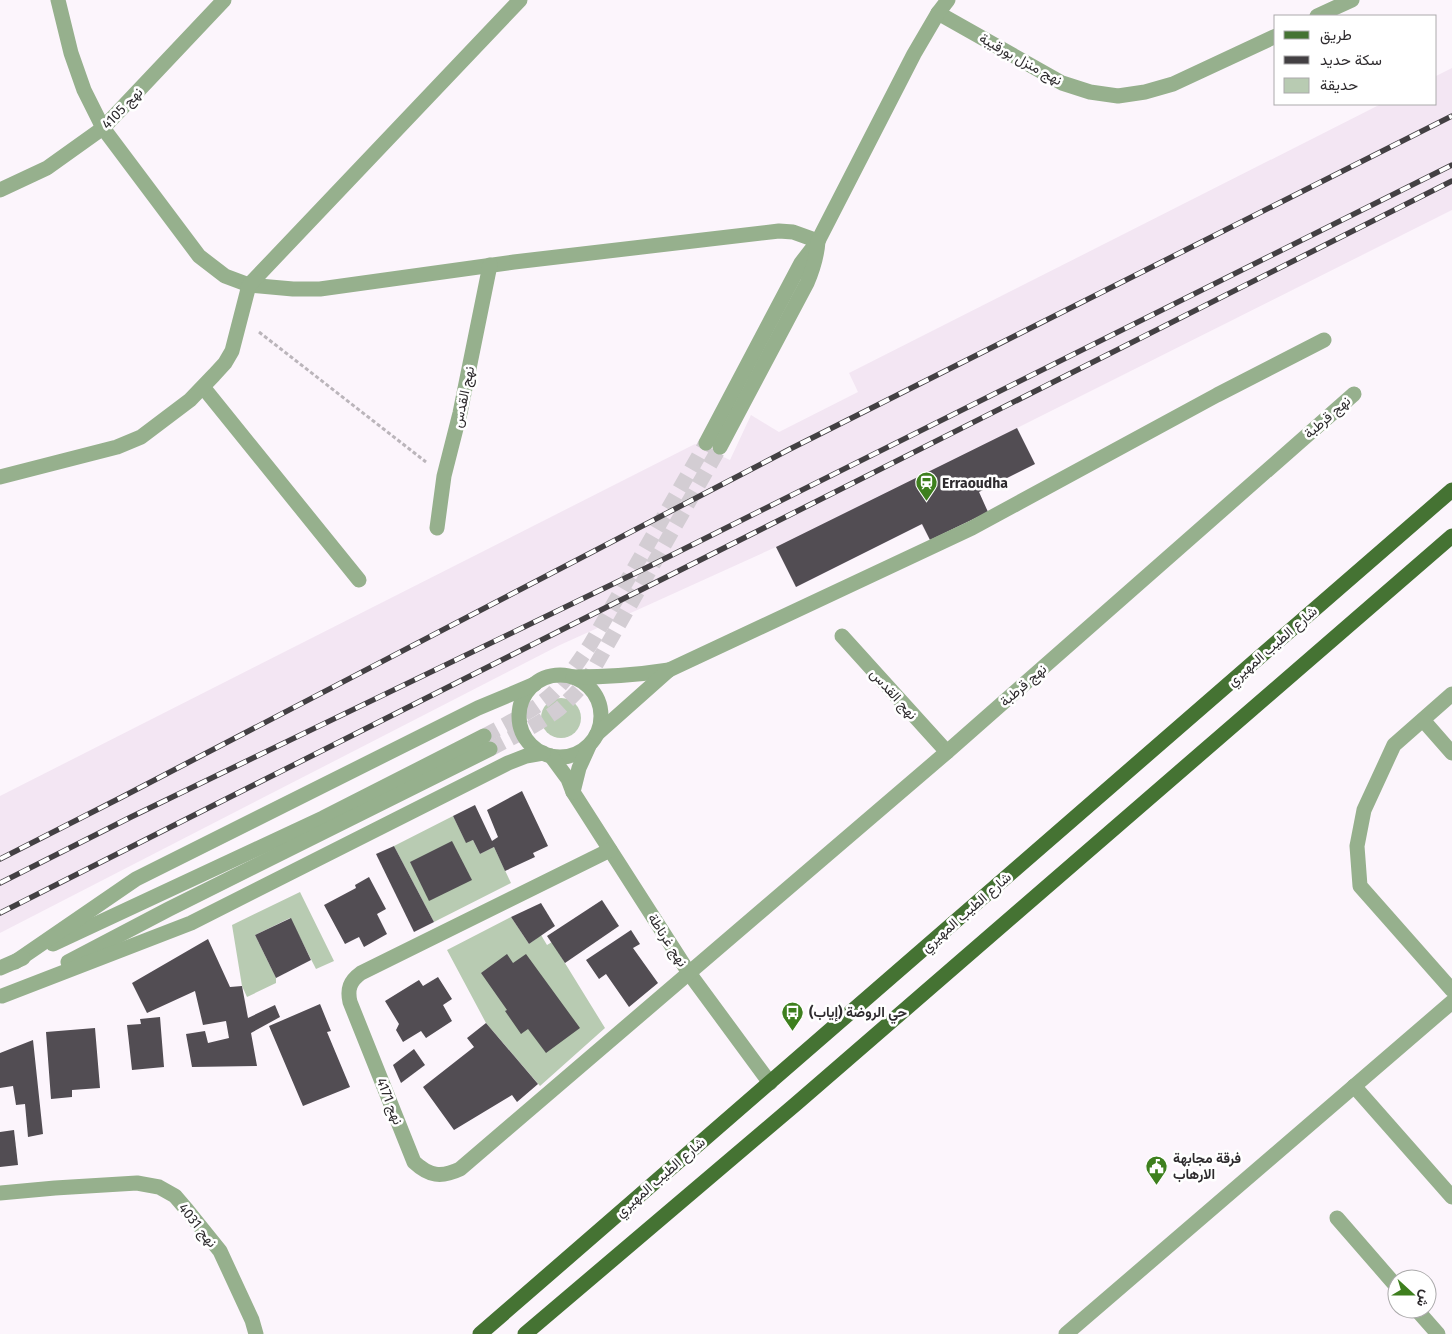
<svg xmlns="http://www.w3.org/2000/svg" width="1452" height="1334" font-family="'Fira Sans',Vazirmatn,sans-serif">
<rect width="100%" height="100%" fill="#fcf5fc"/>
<path fill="#f3e6f3" d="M1452 68V210L1017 428 1035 464 979 492 988 512 930 540 921 524 796 587 776 547 560 645 0 933V796L695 444 730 460 751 415 779 432 858 392 849 373 1381 104H1436V76Z"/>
<g fill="#b8cbb2">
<circle cx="561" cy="718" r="20"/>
<path d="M453 816 466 842 473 840 480 854 494 847 511 883 434 922 394 846Z"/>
<path d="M300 892 334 961 316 969 290 918 255 935 276 978V983L247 997 242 986 232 925Z"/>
<path d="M511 917 529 944 541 935 547 945 552 942 605 1028 540 1086 486 1023 447 950Z"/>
</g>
<g fill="#524d53">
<path d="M1017 428 1035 464 979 492 988 512 930 540 922 524 796 587 776 547Z"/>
<path d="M522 791 548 846 533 853 535 857 505 871 494 847 480 854 473 840 466 843 453 816 475 805 492 841 498 837 487 810Z"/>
<path d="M452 841 472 880 429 901 410 862Z"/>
<path d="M394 846 434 922 414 932 376 854Z"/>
<path d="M369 877 386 909 377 914 387 934 364 947 359 937 345 944 324 905 356 888 355 885Z"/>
<path d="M602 900 619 926 565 963 547 936Z"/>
<path d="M541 903 555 926 529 944 511 917Z"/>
<path d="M291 918 311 960 276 978 255 935Z"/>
<path d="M631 930 640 944 633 948 658 983 629 1007 606 974 599 979 586 960Z"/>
<path d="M208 939 230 987 242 986 248 1018 275 1005 280 1017 251 1033 257 1066 192 1067 186 1034 205 1031 208 1043 229 1038 226 1021 203 1025 195 991 147 1013 132 983Z"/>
<path d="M507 954 513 963 526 954 580 1028 546 1053 528 1029 521 1034 505 1011 507 1010 481 973Z"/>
<path d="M438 977 452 999 443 1005 452 1021 426 1038 421 1031 403 1042 396 1030 399 1024 385 1001 419 980 423 986Z"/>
<path d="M320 1004 331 1031 327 1032 350 1087 303 1106 269 1026Z"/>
<path d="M160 1017 164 1067 132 1070 127 1025 141 1024 140 1019Z"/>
<path d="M486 1023 538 1084 517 1102 512 1095 454 1130 423 1087 474 1047 467 1038Z"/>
<path d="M95 1028 100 1088 72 1090V1097L51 1099 46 1032Z"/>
<path d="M33 1040 43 1134 28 1137 25 1104 16 1105 13 1086 0 1088V1053Z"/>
<path d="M414 1049 425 1065 401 1083 393 1065Z"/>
<path d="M14 1130 18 1165 0 1167V1132Z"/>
</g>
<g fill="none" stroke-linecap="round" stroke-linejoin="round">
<g stroke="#d3cdd3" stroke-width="15" stroke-dasharray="15 8" stroke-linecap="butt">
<path d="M484 736C508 723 534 711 554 692 568 678 579 661 590 645L706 443"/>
<path d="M490 749C513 737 538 725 559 709 570 699 580 689 589 677L720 447"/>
</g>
<path stroke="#bbb5bb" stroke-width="3" stroke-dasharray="4 2.5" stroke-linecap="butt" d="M259 332 426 462"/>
<g stroke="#96b08d" stroke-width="15">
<path d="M58 0 71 53 84 90 103 128 199 256 225 276 249 285 293 289H320L514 262 779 231 793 232 818 241"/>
<path d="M938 13 1062 83 1090 92 1118 96 1145 92 1173 84 1276 36"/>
<path d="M1317 16 1352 0"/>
<path d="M0 190 47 168 103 128 224 0"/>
<path d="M203 387 359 580"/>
<path d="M706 443 801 263 818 241 914 54 938 13 948 0"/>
<path d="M720 447 807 283C813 269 817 257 818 241"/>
<path d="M0 477 117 447 141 437 190 400 214 375 225 363 232 351 249 285 520 0"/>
<path d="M437 528 444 476 460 413 490 265"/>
<path d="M842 636 947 752"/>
<circle cx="560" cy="716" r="41"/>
<path d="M573 677C606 677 637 675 669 670"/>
<path d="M1452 694 1394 745 1364 810 1357 846 1360 886 1452 990"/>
<path d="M1423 720 1452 753"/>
<path d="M597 734 669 670 972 528 1217 395 1324 340"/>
<path d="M551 756 568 779 573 792 689 973 770 1083"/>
<path d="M573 792 579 768 589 746"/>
<path d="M610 850 361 973C350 981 347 989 350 1002L414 1162C429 1176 441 1178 460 1169L947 752 1354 394"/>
<path d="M53 944 323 818 484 736"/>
<path d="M15 962 136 879 478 708 535 684"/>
<path d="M68 962 169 909 490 749"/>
<path d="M0 968 23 958"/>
<path d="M2 996 191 923 508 763 526 756 543 753"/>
<path d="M1354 1086 1452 1197"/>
<path d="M0 1193 55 1188 137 1183 159 1187 175 1196 187 1210 220 1251 252 1320 256 1334"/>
<path d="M1337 1218 1397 1287"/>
<path d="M1416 1309 1438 1334"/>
<path d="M1066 1334 1452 1002"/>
</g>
<g stroke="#457333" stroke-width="15">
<path d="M480 1334 1452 490"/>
<path d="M525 1334 797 1103 1452 536"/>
</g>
<defs>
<g id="rail">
<path d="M0 859 122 797 790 449 1452 116"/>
<path d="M0 883 131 817 648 567 1452 165"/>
<path d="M0 913 1452 181"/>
</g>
</defs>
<use href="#rail" stroke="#434043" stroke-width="5.5"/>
<use href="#rail" stroke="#fff" stroke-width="4" stroke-dasharray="11" stroke-linecap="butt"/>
</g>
<defs>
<symbol id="station-pin" viewBox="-11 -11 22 30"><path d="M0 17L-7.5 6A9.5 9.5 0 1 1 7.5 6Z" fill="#3e7f1e" stroke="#fff"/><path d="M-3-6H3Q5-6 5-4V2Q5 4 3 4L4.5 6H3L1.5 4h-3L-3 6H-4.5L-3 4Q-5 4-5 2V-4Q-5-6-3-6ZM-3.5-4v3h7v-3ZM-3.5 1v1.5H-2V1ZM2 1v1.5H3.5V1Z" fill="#fff"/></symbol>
<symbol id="bus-pin" viewBox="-11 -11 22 30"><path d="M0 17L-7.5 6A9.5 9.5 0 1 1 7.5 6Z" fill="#3e7f1e" stroke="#fff"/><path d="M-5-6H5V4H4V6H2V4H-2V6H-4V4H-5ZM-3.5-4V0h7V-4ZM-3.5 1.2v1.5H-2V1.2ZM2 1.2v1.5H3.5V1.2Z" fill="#fff"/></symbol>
<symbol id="civic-pin" viewBox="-11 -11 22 30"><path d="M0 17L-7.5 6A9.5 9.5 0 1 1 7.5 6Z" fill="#3e7f1e" stroke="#fff"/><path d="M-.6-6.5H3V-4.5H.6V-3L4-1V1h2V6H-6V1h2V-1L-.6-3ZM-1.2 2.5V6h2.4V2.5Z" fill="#fff"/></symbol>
</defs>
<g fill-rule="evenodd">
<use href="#station-pin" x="914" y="470" width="25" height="34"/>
<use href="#bus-pin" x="780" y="1000" width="25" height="34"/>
<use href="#civic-pin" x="1144" y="1154" width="25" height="34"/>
</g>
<g text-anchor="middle" stroke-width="5" stroke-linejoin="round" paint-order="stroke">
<g font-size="14" fill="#2e2b2e" stroke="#fff">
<text transform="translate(1021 59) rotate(29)" y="5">نهج منزل بورقيبة</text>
<text transform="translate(122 108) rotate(-46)" y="5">نهج 4105</text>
<text transform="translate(463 397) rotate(-78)" y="5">نهج القدس</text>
<text transform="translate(1327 417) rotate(-41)" y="5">نهج قرطبة</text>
<text transform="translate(1272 646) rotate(-41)" y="5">شارع الطيب المهيري</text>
<text transform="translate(1023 685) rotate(-41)" y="5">نهج قرطبة</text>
<text transform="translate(894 694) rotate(48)" y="5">نهج القدس</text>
<text transform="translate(966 912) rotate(-41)" y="5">شارع الطيب المهيري</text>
<text transform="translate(668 940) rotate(57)" y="5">نهج غرناطة</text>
<text transform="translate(390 1101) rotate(68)" y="5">نهج 4171</text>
<text transform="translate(660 1177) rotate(-41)" y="5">شارع الطيب المهيري</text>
<text transform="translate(198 1225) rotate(51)" y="5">نهج 4031</text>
</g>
<g font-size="14" font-weight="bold" fill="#2e2b2e" stroke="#fff" text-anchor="start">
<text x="942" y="488">Erraoudha</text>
<text x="809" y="1017">حي الروضة (إياب)</text>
<text x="1173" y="1163">فرقة مجابهة<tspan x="1173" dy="16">الارهاب</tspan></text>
</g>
</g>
<rect x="1274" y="15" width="162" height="90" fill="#ffffff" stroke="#abaaab"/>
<rect x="1284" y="31" width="25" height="8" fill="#457333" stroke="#abaaab"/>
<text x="1320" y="40" font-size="15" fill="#2e2b2e">طريق</text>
<rect x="1284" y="56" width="25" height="8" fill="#434043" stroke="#abaaab"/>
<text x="1320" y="65" font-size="15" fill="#2e2b2e">سكة حديد</text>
<rect x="1284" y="78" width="25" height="15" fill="#b8cbb2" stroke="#abaaab"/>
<text x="1320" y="90" font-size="15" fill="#2e2b2e">حديقة</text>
<g transform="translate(1412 1294) rotate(111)"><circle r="24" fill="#ffffff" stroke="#abaaab"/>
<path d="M0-4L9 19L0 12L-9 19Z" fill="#3e7f1e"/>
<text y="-8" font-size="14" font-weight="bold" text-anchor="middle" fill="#2e2b2e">ش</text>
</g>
</svg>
